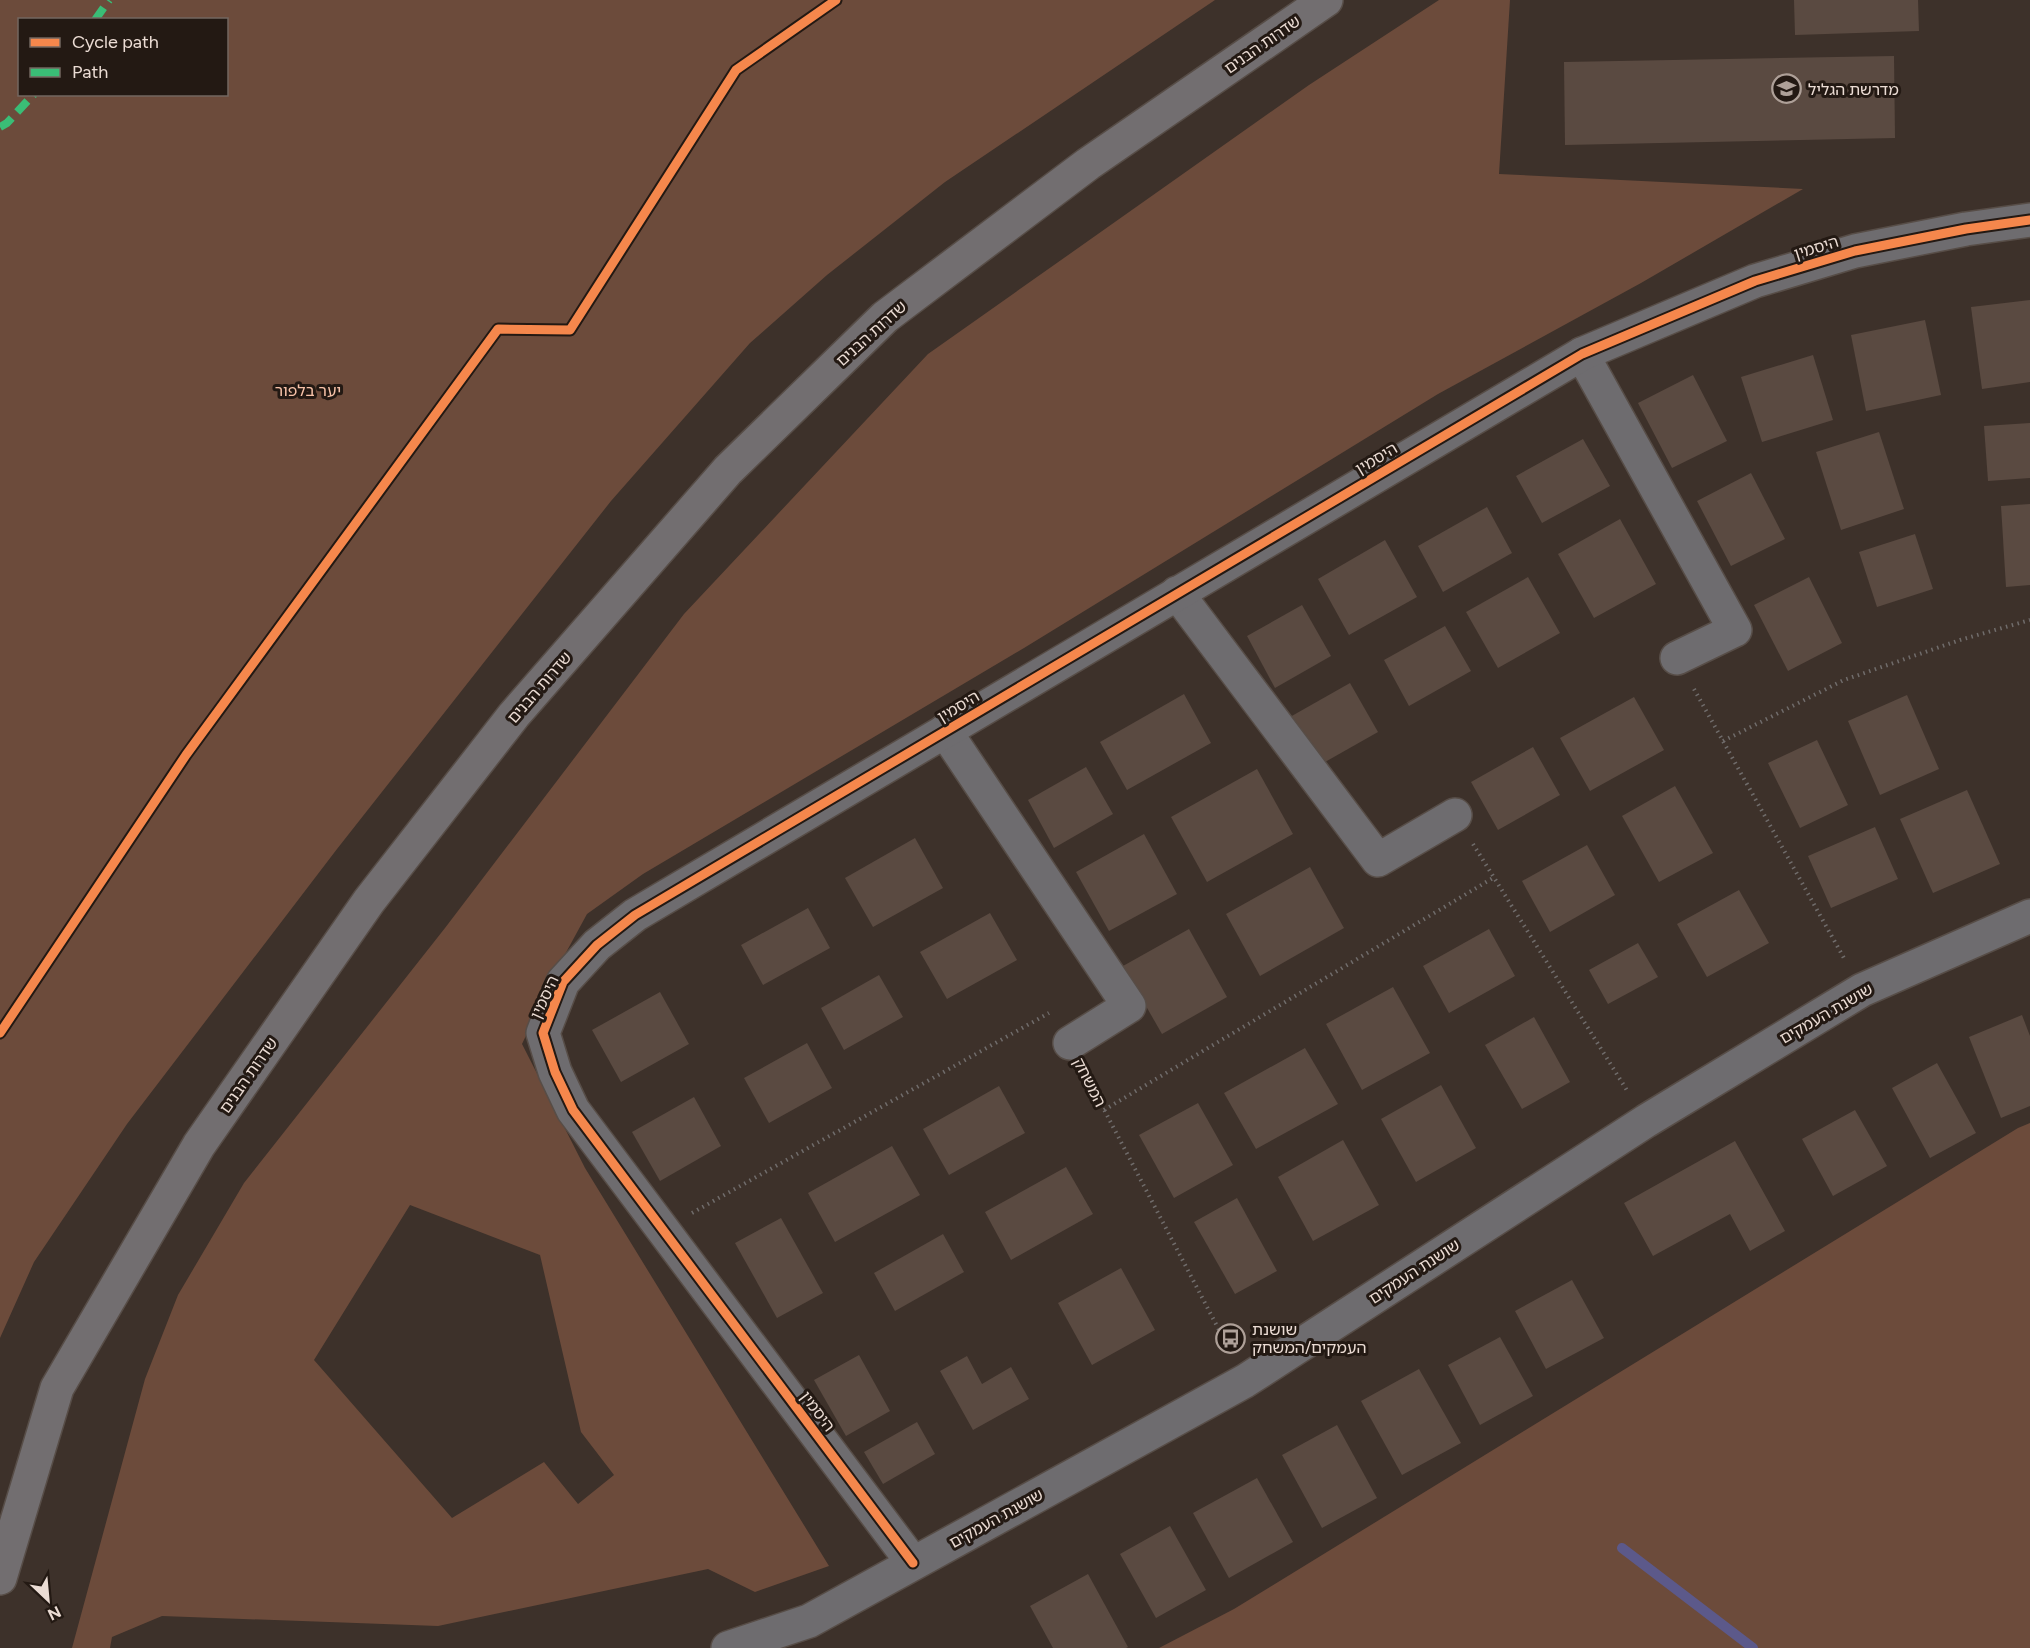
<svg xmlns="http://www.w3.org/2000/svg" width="2030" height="1648" font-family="Figtree,'Noto Sans Hebrew',sans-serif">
<rect width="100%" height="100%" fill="#3d312a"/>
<g fill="#6c4b3b" fill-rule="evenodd">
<path d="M0 0H1215L945 182 827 275 750 343 611 501 337 849 127 1124 34 1262 0 1338ZM20 20H226V94H20Z"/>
<path d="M1439 0H1510L1499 174 1803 189 1641 283 1438 394 1024 648 643 874 587 914 563 958 522 1044 585 1168 829 1566 755 1592 708 1569 438 1626 162 1616 112 1637 110 1648H72L145 1379 178 1295 244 1183 445 928 684 614 928 354 1309 85ZM410 1205 540 1255 581 1432 614 1475 578 1504 544 1462 452 1518 314 1360Z"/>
<path d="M2030 1123V1648H1159L1234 1609 2018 1128Z"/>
</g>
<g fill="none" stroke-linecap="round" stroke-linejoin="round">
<path stroke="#5c598a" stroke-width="10" d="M1622 1548 1753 1648"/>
</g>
<g fill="#5a4a41">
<path d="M1794 0H1918L1919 31 1795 35Z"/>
<path d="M1894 56 1895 138 1565 145 1564 62Z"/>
<path d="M2030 300V382L1982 389 1971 307Z"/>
<path d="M1925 320 1941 395 1866 411 1851 335Z"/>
<path d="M1813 355 1833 420 1762 442 1741 377Z"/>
<path d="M1693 375 1727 441 1672 468 1638 403Z"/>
<path d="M2030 423V478L1988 481 1984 426Z"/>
<path d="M1879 432 1904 509 1841 530 1816 452Z"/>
<path d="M1583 439 1610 486 1542 523 1516 476Z"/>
<path d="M1751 473 1785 539 1731 566 1697 501Z"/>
<path d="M2030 504V585L2006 587 2001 506Z"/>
<path d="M1487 507 1512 553 1443 592 1418 546Z"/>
<path d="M1620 519 1656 584 1594 618 1558 554Z"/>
<path d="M1915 534 1933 589 1877 607 1859 552Z"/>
<path d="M1385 540 1417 597 1349 635 1318 579Z"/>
<path d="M1528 577 1560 633 1498 668 1466 612Z"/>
<path d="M1809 577 1842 643 1788 671 1754 605Z"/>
<path d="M1302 605 1331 656 1275 688 1247 636Z"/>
<path d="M1445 626 1471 671 1409 706 1384 660Z"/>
<path d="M1350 683 1378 732 1318 766 1290 717Z"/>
<path d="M1184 694 1211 743 1127 790 1100 742Z"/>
<path d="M1907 695 1939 769 1880 795 1848 721Z"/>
<path d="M1634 697 1664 750 1590 791 1560 738Z"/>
<path d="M1817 740 1848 805 1800 828 1768 763Z"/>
<path d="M1533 747 1560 795 1498 830 1471 782Z"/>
<path d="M1086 767 1113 814 1054 848 1028 800Z"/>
<path d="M1257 769 1293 834 1207 882 1171 817Z"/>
<path d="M1675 786 1713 853 1659 882 1622 816Z"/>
<path d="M1967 790 2000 864 1933 893 1900 819Z"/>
<path d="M1875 827 1898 879 1831 908 1808 856Z"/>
<path d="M1144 834 1177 894 1109 931 1076 872Z"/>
<path d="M915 838 943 888 873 927 845 878Z"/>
<path d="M1587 845 1615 895 1550 932 1522 881Z"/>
<path d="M1310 867 1344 928 1260 976 1226 914Z"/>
<path d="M1739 890 1769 943 1707 977 1677 924Z"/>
<path d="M808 908 830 948 763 985 741 945Z"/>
<path d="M990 913 1017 960 947 999 920 952Z"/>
<path d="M1189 929 1227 997 1162 1034 1123 966Z"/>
<path d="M1489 929 1515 976 1449 1013 1423 966Z"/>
<path d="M1638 943 1658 977 1608 1004 1589 970Z"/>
<path d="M879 975 903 1017 844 1050 821 1008Z"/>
<path d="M1393 987 1430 1053 1362 1090 1326 1024Z"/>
<path d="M660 992 689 1044 621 1082 592 1030Z"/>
<path d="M2022 1015 2030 1036V1106L2001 1118 1969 1037Z"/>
<path d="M1534 1017 1570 1082 1522 1109 1485 1045Z"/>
<path d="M807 1043 832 1088 769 1123 744 1078Z"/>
<path d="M1305 1048 1338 1104 1256 1149 1224 1093Z"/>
<path d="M1937 1063 1976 1133 1930 1158 1892 1088Z"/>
<path d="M1441 1085 1476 1148 1416 1182 1381 1119Z"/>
<path d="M999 1086 1025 1133 949 1175 923 1129Z"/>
<path d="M694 1097 721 1146 660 1181 632 1132Z"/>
<path d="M1198 1103 1233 1165 1174 1198 1139 1135Z"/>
<path d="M1855 1110 1887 1166 1833 1196 1802 1139Z"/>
<path d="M1343 1140 1379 1205 1313 1241 1278 1177Z"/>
<path d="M1735 1141 1785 1231 1750 1251 1730 1214 1653 1256 1624 1203Z"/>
<path d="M892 1146 920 1195 835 1242 808 1193Z"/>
<path d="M1066 1167 1093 1214 1011 1260 985 1212Z"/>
<path d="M1237 1198 1277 1271 1235 1294 1194 1222Z"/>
<path d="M781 1218 823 1293 777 1318 735 1243Z"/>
<path d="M943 1234 964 1272 895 1311 874 1273Z"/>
<path d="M1121 1268 1155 1330 1092 1365 1058 1303Z"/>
<path d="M1572 1280 1604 1338 1546 1369 1515 1311Z"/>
<path d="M1500 1337 1533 1396 1480 1425 1448 1365Z"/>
<path d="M859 1355 890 1411 846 1436 814 1380Z"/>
<path d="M967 1356 982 1384 1011 1367 1029 1399 973 1430 940 1371Z"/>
<path d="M1419 1369 1461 1443 1402 1475 1361 1401Z"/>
<path d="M917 1422 935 1454 883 1484 864 1452Z"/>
<path d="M1337 1425 1377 1498 1322 1528 1282 1455Z"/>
<path d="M1257 1478 1293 1542 1229 1578 1193 1513Z"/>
<path d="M1170 1526 1206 1590 1156 1618 1120 1554Z"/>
<path d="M1088 1574 1128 1647 1126 1648H1053L1030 1606Z"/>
</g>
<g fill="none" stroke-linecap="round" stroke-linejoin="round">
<defs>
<g id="minor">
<path d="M1582 354 1735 630 1677 658"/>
<path d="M1177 593 1378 860 1455 815"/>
<path d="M945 731 1129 1006 1070 1043"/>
<path d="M913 1563 573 1110 555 1072 543 1033 563 982 597 945 635 915 1582 354 1755 281 1855 251 1966 229 2030 220"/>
<path d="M728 1648 809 1621 1245 1381 1646 1121 1862 990 2030 916"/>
</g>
<path id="secondary" d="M0 1578 57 1388 199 1145 369 901 514 715 728 470 885 317 1088 164 1326 0"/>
</defs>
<use href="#minor" stroke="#574d47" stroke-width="36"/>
<use href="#secondary" stroke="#574d47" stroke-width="36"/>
<g stroke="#706c6b" stroke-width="4" stroke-dasharray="1.5 4.5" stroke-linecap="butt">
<path d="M1694 689 1845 960"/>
<path d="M1723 741 1844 680 1960 640 2030 620"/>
<path d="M1473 844 1628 1092"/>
<path d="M1085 1073 1230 1351"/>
<path d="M1104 1110 1493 878"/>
<path d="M692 1213 1049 1013"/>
</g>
<use href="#minor" stroke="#6e6c6f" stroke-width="33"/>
<use href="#secondary" stroke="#726e70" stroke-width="33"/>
<g stroke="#3abd76" stroke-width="8" stroke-dasharray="15 8" stroke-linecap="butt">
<path d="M95 20 109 0"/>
<path d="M0 127 7 123 34 94"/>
</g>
<defs>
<g id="cycleway">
<path d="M0 1033 186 755 498 329 570 330 736 70 836 0"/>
<path d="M913 1563 573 1110 555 1072 543 1033 563 982 597 945 635 915 1582 354 1755 281 1855 251 1966 229 2030 220"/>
</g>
</defs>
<use href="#cycleway" stroke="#231913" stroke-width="13"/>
<use href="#cycleway" stroke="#f5874c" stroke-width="9"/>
</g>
<defs>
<symbol id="school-ring" viewBox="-11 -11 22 22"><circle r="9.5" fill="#231913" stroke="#aea098" stroke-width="1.5"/><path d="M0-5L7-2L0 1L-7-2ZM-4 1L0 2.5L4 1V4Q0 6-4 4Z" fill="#aea098"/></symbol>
<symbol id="bus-ring" viewBox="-11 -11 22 22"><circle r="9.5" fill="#231913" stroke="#aea098" stroke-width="1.5"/><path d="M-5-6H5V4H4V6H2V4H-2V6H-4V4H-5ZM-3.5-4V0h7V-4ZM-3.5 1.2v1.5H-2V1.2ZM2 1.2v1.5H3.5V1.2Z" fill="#aea098"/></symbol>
</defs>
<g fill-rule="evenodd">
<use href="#school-ring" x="1770" y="72" width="33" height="33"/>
<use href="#bus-ring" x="1214" y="1322" width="33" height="33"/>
</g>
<g text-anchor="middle" stroke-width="6" stroke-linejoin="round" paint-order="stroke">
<g font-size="16" fill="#ebdcd4" stroke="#231913">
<text transform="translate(1262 44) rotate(-35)" y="6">שדרות הבנים</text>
<text transform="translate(1816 247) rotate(-17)" y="6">היסמין</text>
<text transform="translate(871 333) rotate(-42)" y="6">שדרות הבנים</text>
<text transform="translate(1376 458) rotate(-31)" y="6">היסמין</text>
<text transform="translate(539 687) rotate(-49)" y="6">שדרות הבנים</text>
<text transform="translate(958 706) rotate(-31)" y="6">היסמין</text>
<text transform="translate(544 997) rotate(-65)" y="6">היסמין</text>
<text transform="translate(1826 1013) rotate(-30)" y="6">שושנת העמקים</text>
<text transform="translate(248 1075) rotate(-55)" y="6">שדרות הבנים</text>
<text transform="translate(1090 1082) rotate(63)" y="6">המשחק</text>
<text transform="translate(1414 1271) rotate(-33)" y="6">שושנת העמקים</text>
<text transform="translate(818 1411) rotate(53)" y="6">היסמין</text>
<text transform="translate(996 1518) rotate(-29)" y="6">שושנת העמקים</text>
</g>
<g font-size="16" fill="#ebdcd4" stroke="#231913" text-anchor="start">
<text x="1808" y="95">מדרשת הגליל</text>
<text x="1252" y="1335">שושנת<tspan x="1252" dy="18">העמקים/המשחק</tspan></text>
</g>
<g font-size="16" fill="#f7c2a8" stroke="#231913">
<text x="308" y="396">יער בלפור</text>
</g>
</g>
<rect x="18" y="18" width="210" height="78" fill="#231913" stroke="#736760" stroke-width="1.5"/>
<rect x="30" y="38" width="30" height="9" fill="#f5874c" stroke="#736760" stroke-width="1.5"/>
<text x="72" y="48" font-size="18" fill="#ebdcd4">Cycle path</text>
<rect x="30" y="68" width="30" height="9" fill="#3abd76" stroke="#736760" stroke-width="1.5"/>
<text x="72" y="78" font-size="18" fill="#ebdcd4">Path</text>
<g transform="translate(48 1600) rotate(154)" stroke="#231913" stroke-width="4.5" paint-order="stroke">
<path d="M0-4.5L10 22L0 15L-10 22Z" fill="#ebdcd4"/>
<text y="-9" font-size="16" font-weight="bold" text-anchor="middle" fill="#ebdcd4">N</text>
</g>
</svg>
